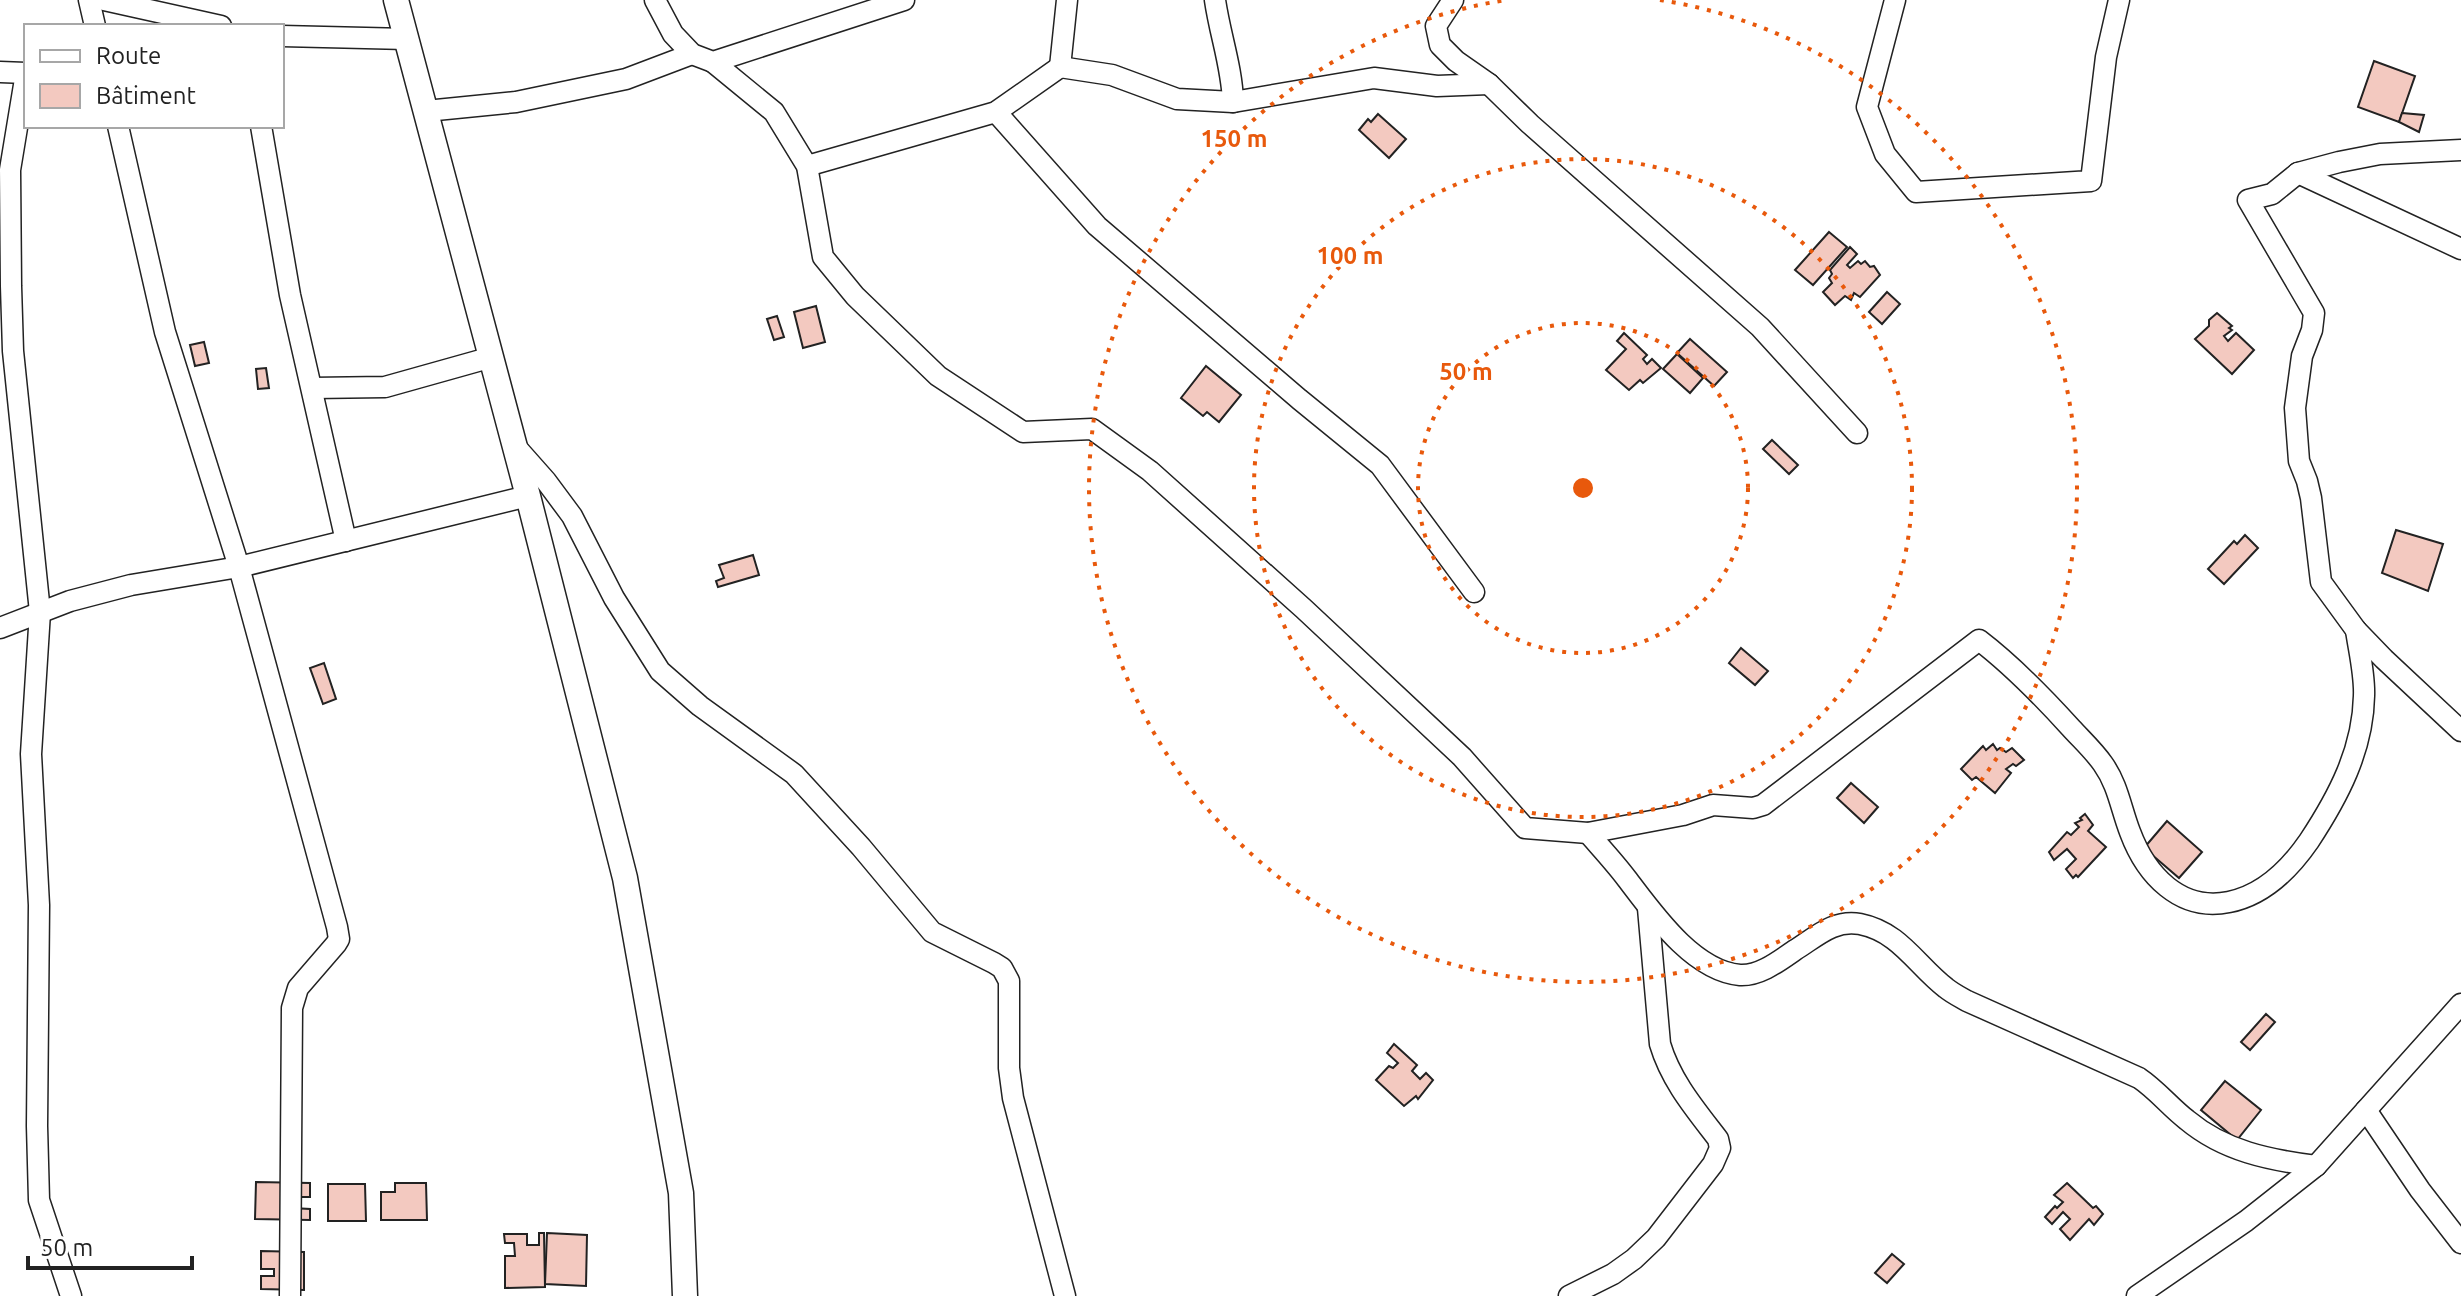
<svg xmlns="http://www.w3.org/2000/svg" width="2461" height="1296" font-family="Ubuntu,sans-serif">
<rect width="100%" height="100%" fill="#fff"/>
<g fill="#f3c9c0" stroke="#222" stroke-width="2">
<path d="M2374 61 2415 76 2399 122 2358 107Z"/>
<path d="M2402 113 2424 115 2419 132 2399 122Z"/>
<path d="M1378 114 1406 139 1389 158 1359 130 1368 119 1371 122Z"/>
<path d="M1829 232 1847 247 1813 285 1795 270Z"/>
<path d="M1850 247 1857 254 1847 265 1850 268 1858 261 1861 264 1865 261 1870 267 1874 266 1880 275 1860 297 1854 293 1851 300 1845 296 1835 305 1823 292 1832 283 1829 278 1832 274 1830 270Z"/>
<path d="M1887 292 1900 304 1882 324 1869 312Z"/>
<path d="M816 306 825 342 803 348 794 312Z"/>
<path d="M2217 313 2232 326 2229 328 2232 330 2224 336 2228 341 2236 333 2254 350 2232 374 2195 339 2209 326V320Z"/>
<path d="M777 316 784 337 774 340 767 319Z"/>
<path d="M1624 333 1647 355 1643 359 1647 364 1652 359 1661 368 1643 383 1640 380 1629 390 1606 370 1626 349 1617 341Z"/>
<path d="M1690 339 1727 372 1714 386 1677 353Z"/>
<path d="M204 342 209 363 195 366 190 345Z"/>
<path d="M1677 354 1703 378 1690 393 1663 369Z"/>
<path d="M1206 366 1241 395 1219 422 1207 412 1203 416 1181 398Z"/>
<path d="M266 368 269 388 258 389 256 369Z"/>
<path d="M1772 440 1798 465 1789 474 1763 449Z"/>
<path d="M2396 530 2443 544 2428 591 2382 573Z"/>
<path d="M2245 535 2258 548 2224 584 2208 569 2234 541 2237 544Z"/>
<path d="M753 555 759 575 718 587 716 581 724 578 719 565Z"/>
<path d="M1741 648 1768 671 1755 685 1729 663Z"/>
<path d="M324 663 336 699 323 704 310 668Z"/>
<path d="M1993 744 1997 750 2000 748 2006 752 2012 748 2024 760 2016 766 2013 764 2006 769 2011 773 1995 793 1976 777 1972 780 1961 769 1981 748 1983 746 1986 750Z"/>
<path d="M1851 783 1878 807 1864 823 1837 798Z"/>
<path d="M2085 814 2093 825 2088 831 2106 847 2078 877 2076 875 2073 878 2066 869 2076 859 2067 849 2054 860 2049 852 2067 832 2071 835 2079 827 2075 823 2082 820 2080 818Z"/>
<path d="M2167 821 2202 852 2179 878 2144 848Z"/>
<path d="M2266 1014 2275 1022 2250 1050 2241 1042Z"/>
<path d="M1394 1044 1417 1065 1412 1071 1420 1079 1426 1073 1433 1080 1418 1099 1416 1096 1404 1106 1376 1080 1389 1066 1393 1068 1398 1063 1387 1053Z"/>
<path d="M2225 1081 2261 1110 2237 1140 2201 1110Z"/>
<path d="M256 1182 310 1183V1197H292V1208L310 1209V1220L255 1219Z"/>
<path d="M395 1183H426L427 1220H381V1192H395Z"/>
<path d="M2067 1183 2093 1208 2096 1206 2103 1214 2094 1225 2089 1219 2070 1240 2060 1229 2070 1219 2063 1212 2052 1224 2045 1217 2055 1206 2057 1208 2063 1202 2054 1195Z"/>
<path d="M328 1184H365L366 1221H328Z"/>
<path d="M539 1233H544L545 1287 505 1288V1256H515L514 1243H505L504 1234H527V1245H539Z"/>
<path d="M547 1233 587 1235 586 1286 545 1284Z"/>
<path d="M261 1251 304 1252V1290L261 1289V1276H274V1269H261Z"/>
<path d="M1892 1254 1904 1264 1887 1283 1875 1273Z"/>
</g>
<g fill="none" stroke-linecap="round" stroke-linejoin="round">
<defs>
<g id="minor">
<path d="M89 0 95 26"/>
<path d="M104 0 221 26"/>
<path d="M655 0 673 34 692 54 713 62 904 0"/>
<path d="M1067 0 1060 67 1112 75 1177 99 1233 102 1374 78 1437 86 1489 84"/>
<path d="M1215 0C1220 35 1232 67 1233 102"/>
<path d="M1453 0 1436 26 1440 45 1456 61 1489 84 1530 124 1760 327 1857 433"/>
<path d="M1895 0 1867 107 1885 154 1916 192 2091 181 2106 57 2119 0"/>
<path d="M282 36 407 39"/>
<path d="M713 62 774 112 807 166 823 257 855 296 938 376 1023 432 1092 429 1150 471 1304 609 1462 757 1525 828 1588 833 1683 815 1713 805 1753 808 1763 805 1979 640C2013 666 2042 696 2071 728 2082 740 2094 751 2103 764 2118 785 2121 809 2130 832 2146 875 2180 912 2229 902 2264 895 2289 870 2309 841 2338 797 2363 750 2364 696 2365 675 2359 651 2356 630"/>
<path d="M0 72 26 73"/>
<path d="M26 73 10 170 11 286 13 351 40 612 31 754 39 905 37 1126 39 1200 71 1296"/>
<path d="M426 111 516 102 626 79 692 54"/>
<path d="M996 112 1097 226 1299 399 1380 465 1474 592"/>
<path d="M118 126 165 332 239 567 337 927 339 939 336 944 298 988 292 1008 290 1296"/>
<path d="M261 126 290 295 346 541"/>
<path d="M2461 150 2380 154 2339 162 2298 173 2272 194 2248 200 2314 313 2312 330 2302 356 2295 408 2299 461 2307 481 2311 498 2321 582 2356 630 2384 659 2461 731"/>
<path d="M807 166 996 112 1060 67"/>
<path d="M2298 173 2461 249"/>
<path d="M312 388 385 387 492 357"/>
<path d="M515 446 546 481 572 516 614 598 660 671 700 706 794 774 861 847 932 932 994 963 1002 968 1009 981V1068L1013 1098 1065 1296"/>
<path d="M0 628 70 601 131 585 239 567 528 496"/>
<path d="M1588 833C1601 848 1615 863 1627 879 1653 913 1693 971 1740 975 1760 976 1779 961 1795 950 1816 937 1834 919 1860 924 1900 932 1916 965 1946 988 1952 993 1960 997 1967 1001L2139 1078C2157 1090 2170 1107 2187 1120 2224 1151 2269 1160 2316 1166"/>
<path d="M2366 1110 2420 1190 2461 1243"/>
<path d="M1569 1296 1613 1274 1634 1259 1656 1238 1713 1164 1720 1148 1718 1139C1695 1109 1671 1081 1660 1044L1648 908"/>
<path d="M2137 1296 2246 1221 2316 1166 2461 1004"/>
</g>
<path id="tertiary" d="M396 0 528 496 625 878 681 1193 685 1296"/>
</defs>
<use href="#minor" stroke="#222" stroke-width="23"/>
<use href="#tertiary" stroke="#222" stroke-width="27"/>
<use href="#minor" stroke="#fff" stroke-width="20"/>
<use href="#tertiary" stroke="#fff" stroke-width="24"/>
</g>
<g fill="none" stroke="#e8590c" stroke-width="4" stroke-dasharray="4 8">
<circle cx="1583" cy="488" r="165"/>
<circle cx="1583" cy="488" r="329"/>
<path d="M1660 0A494 494 0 1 1 1506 0"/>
</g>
<circle cx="1583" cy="488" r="12" fill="#e8590c" stroke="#fff" stroke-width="4"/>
<g font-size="24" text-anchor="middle" font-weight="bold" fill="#e8590c" stroke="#fff" stroke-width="6" stroke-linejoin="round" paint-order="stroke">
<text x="1234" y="147">150 m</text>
<text x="1350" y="264">100 m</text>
<text x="1466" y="380">50 m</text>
</g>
<rect x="24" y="24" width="260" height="104" fill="#ffffff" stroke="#a7a7a7" stroke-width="2"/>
<rect x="40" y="50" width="40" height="12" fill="#ffffff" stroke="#a7a7a7" stroke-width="2"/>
<text x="96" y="64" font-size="24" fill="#222222">Route</text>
<rect x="40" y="84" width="40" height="24" fill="#f3c9c0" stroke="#a7a7a7" stroke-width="2"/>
<text x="96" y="104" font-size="24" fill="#222222">Bâtiment</text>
<path d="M28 1256v12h164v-12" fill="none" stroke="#222222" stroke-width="4"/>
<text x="40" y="1256" font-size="24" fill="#222222" stroke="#ffffff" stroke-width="6" paint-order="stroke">50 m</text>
</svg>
